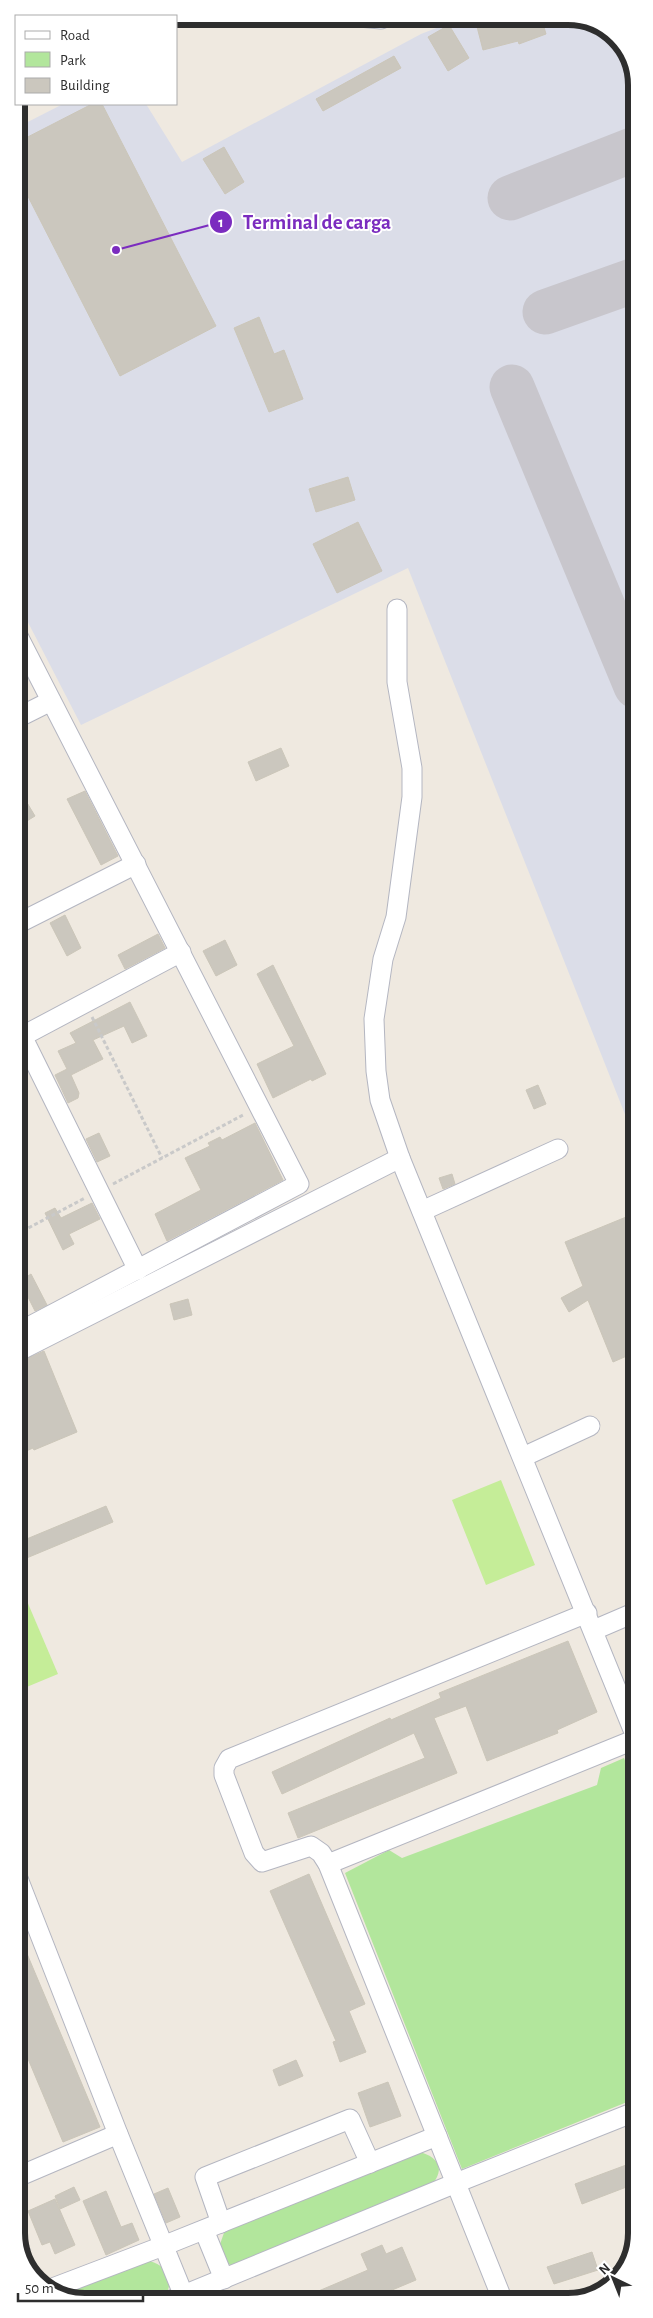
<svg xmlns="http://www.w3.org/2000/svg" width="653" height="2318" font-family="'Alegreya Sans',sans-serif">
<rect width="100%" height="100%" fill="#efe9e0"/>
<path fill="#dbdde8" d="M452 17H576L613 34 635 72 636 1142 408 568 81 725 17 601 16 128 63 104H146L182 162 421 34 452 22Z"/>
<g fill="#b2e69c">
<path d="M624 1758 636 1789 637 2098 462 2169 345 1873 389 1850 402 1858 597 1785 601 1768Z"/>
<path d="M416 2151C438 2156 447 2168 430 2187L232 2267 224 2259 219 2247 225 2230Z"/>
<path d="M150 2261C161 2265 166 2269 171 2279L168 2290 159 2297 148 2301 80 2302 63 2294Z"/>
</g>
<g fill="#c5ed98">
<path d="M501 1480 535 1565 486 1585 452 1500Z"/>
<path d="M21 1587 58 1674 17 1691V1589Z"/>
</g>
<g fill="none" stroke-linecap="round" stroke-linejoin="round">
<g stroke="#c8c6cc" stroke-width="45">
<path d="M510 198 635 149"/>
<path d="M545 312 635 280"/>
<path d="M512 387 636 686"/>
</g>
</g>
<g fill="#cbc7be" stroke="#cbc6b9">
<path d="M483 17H541L546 34 519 44 518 41 483 50 475 19Z"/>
<path d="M449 25 469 58 448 71 428 37Z"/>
<path d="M394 56 401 68 323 111 316 99Z"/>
<path d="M92 104H102L216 326 120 376 16 173V143Z"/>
<path d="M224 147 244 182 225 194 203 159Z"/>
<path d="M259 317 274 354 284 350 303 399 269 412 234 328Z"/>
<path d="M348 477 355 500 316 512 309 489Z"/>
<path d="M358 522 382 571 337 593 313 544Z"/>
<path d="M281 748 289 766 256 781 248 762Z"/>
<path d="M17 786 35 816 17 827Z"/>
<path d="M85 791 118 856 101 865 67 799Z"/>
<path d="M65 915 81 948 67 956 50 923Z"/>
<path d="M158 934 165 948 125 969 118 955Z"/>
<path d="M225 940 237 965 216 976 203 951Z"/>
<path d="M273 965 326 1074 312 1081 311 1079 273 1098 257 1064 294 1046 257 974Z"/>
<path d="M130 1002 147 1036 132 1043 124 1026 93 1040 103 1059 71 1075 79 1093 78 1098 68 1103 55 1075 67 1069 58 1051 76 1043 70 1033Z"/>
<path d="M538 1085 546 1104 534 1109 526 1090Z"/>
<path d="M255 1123 283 1180 167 1241 155 1214 201 1190 185 1158 210 1146 208 1143 220 1137 222 1140Z"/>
<path d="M99 1133 110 1156 97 1162 86 1139Z"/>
<path d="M452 1174 455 1184 443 1189 439 1178Z"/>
<path d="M92 1203 100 1219 69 1234 74 1244 63 1250 45 1213 55 1208 61 1218Z"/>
<path d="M636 1213V1352L613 1362 588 1300 569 1312 561 1298 583 1286 565 1242Z"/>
<path d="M31 1274 47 1305 35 1311 20 1281Z"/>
<path d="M188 1299 192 1315 174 1320 170 1304Z"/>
<path d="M44 1351 77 1432 34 1450 33 1448 17 1455V1363Z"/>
<path d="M106 1506 113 1522 17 1562V1543Z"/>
<path d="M568 1641 597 1712 557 1730 558 1733 487 1761 466 1706 434 1718 457 1773 298 1838 288 1813 425 1758 414 1733 282 1794 272 1772 390 1718 391 1720 441 1698 439 1693Z"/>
<path d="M309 1874 365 2004 349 2011 366 2052 340 2062 333 2042 336 2041 270 1891Z"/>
<path d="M17 1930 100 2127 63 2142 18 2035Z"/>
<path d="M296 2060 303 2076 279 2086 273 2070Z"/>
<path d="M388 2082 401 2116 370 2127 358 2093Z"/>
<path d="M637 2161V2183L582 2204 575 2184Z"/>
<path d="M74 2187 80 2200 60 2209 55 2196Z"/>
<path d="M168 2188 180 2217 166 2223 154 2194Z"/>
<path d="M106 2191 121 2227 132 2223 139 2240 106 2255 83 2201Z"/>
<path d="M55 2199 75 2245 55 2254 50 2242 42 2245 28 2211Z"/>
<path d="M382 2245 386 2254 402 2247 416 2280 366 2301H295L368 2270 361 2254Z"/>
<path d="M592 2252 598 2270 554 2284 547 2267Z"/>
</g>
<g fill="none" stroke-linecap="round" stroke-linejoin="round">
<defs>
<g id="minor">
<path d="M359 17 381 19 385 17"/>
<path d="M397 609V682L412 768V797L396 917 383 959 374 1019 376 1071 380 1100 400 1158 636 1737"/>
<path d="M17 634 299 1184 17 1333"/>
<path d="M17 718 51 701"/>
<path d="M17 924 136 864"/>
<path d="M22 1036 138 1270"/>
<path d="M17 1039 181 952"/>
<path d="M422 1211 558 1149"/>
<path d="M17 1352 400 1158"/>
<path d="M523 1457 590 1426"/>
<path d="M594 1630 636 1612"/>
<path d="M328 1864 636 1739"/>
<path d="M17 1876 118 2134 186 2301"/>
<path d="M18 2174 22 2175 118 2134"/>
<path d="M221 2223 205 2177 350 2119 370 2163"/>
<path d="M204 2230 224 2279"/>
<path d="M50 2289 163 2246 437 2136"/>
<path d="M169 2301 456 2183 637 2111"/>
<path d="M503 2301 328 1864 321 1853 311 1846 262 1862 254 1853 224 1775V1768L229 1759 587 1613"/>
</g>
</defs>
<use href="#minor" stroke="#b4b6c1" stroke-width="21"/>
<g stroke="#c9c9c9" stroke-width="3" stroke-dasharray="4 2.5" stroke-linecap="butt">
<path d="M92 1017 162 1158"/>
<path d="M113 1184 245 1114"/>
<path d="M17 1234 85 1198"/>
<path d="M18 2218 30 2251"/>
<path d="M18 2222 26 2219"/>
</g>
<use href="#minor" stroke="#fff" stroke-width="19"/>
</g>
<path d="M0 0H653V2318H0ZM85 25H568A60 60 0 0 1 628 85V2233A60 60 0 0 1 568 2293H85A60 60 0 0 1 25 2233V85A60 60 0 0 1 85 25Z" fill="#fff" fill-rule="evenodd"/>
<path fill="none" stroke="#2e2e2e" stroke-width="6" d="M85 25H568A60 60 0 0 1 628 85V2233A60 60 0 0 1 568 2293H85A60 60 0 0 1 25 2233V85A60 60 0 0 1 85 25Z"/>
<path fill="none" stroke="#7b2cbf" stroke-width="2" d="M116 250L221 222"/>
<g fill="#7b2cbf" stroke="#fff" stroke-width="2">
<circle cx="116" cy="250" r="5"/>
<circle cx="221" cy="222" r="12"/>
</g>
<g font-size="15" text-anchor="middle" font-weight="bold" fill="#fff">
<text x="221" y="227">1</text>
</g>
<g font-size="21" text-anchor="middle" font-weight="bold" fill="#7b2cbf" stroke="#fff" stroke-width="4" stroke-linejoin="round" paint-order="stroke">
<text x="317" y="229">Terminal de carga</text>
</g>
<rect x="15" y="15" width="162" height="90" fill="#ffffff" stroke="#ababab"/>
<rect x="25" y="31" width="25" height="8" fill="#ffffff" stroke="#ababab"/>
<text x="60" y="40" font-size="15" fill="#2e2e2e">Road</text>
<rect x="25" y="52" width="25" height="15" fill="#b2e69c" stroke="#ababab"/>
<text x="60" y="65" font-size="15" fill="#2e2e2e">Park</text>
<rect x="25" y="78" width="25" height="15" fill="#cbc7be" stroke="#ababab"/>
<text x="60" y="90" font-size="15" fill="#2e2e2e">Building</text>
<g transform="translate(613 2278) rotate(317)" stroke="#ffffff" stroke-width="4" paint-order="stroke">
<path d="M0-4L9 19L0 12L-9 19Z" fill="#2e2e2e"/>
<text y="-8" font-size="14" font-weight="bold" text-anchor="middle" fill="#2e2e2e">N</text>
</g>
<path d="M18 2293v8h125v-8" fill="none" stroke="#2e2e2e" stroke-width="2.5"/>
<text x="25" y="2293" font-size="15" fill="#2e2e2e" stroke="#ffffff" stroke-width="4" paint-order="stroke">50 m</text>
</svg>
